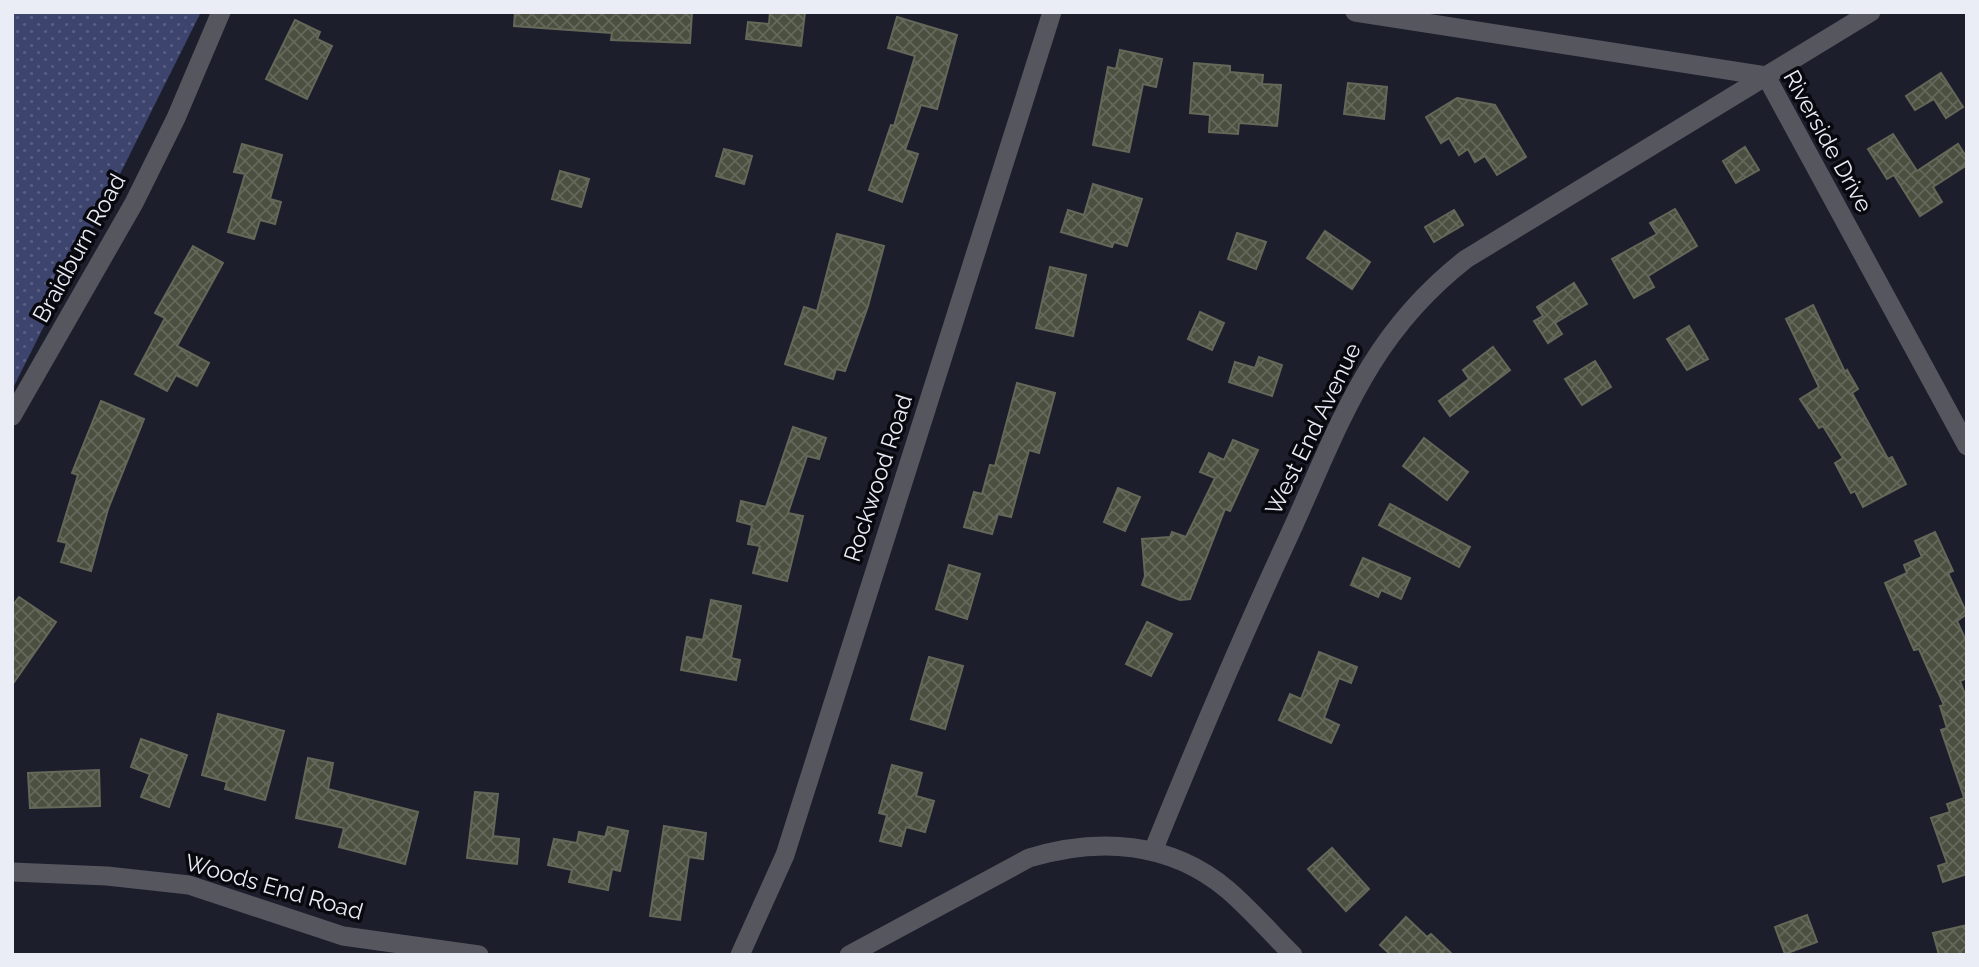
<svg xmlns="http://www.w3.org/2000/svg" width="1979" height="967" font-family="Raleway,sans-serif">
<defs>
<pattern id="grass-dots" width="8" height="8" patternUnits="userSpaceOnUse" patternTransform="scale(1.75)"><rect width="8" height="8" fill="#3d446e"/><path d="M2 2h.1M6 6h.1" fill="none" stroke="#595f83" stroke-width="1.8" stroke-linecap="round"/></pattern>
<pattern id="building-cross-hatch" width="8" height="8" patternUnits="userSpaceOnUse" patternTransform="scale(1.75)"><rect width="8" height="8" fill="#4a4f40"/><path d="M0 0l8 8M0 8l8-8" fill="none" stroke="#64695c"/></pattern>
</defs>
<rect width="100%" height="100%" fill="#1c1f2b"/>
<path fill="url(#grass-dots)" d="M12 12H201L12 390Z"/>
<g fill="url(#building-cross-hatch)" stroke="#636859" stroke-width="2">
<path d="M515 12H692L690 43 611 40 612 33 514 26Z"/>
<path d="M770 12H805L801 46 746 39 748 22 769 24Z"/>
<path d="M897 17 957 35 937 109 921 105 905 150 918 154 902 202 869 190 891 125 894 126 915 56 888 48Z"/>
<path d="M295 20 320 32 317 39 332 46 307 99 266 79Z"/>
<path d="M1120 50 1162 59 1156 87 1143 84 1129 152 1093 145 1108 67 1116 69Z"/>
<path d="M1194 63 1230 66V72L1263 75 1262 84 1281 85 1277 126 1239 123 1238 134 1209 132 1210 115 1190 113Z"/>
<path d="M1941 73 1963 107 1946 118 1934 99 1915 110 1906 96Z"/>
<path d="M1348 83 1387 87 1384 119 1344 114Z"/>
<path d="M1457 98 1495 105 1526 157 1497 175 1485 156 1475 162 1468 149 1459 155 1449 138 1441 143 1426 117Z"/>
<path d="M1893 134 1917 171 1958 144 1967 158V165L1933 187 1942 202 1920 216 1894 175 1887 179 1868 149Z"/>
<path d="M242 144 282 155 270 199 281 202 275 224 260 220 254 239 228 232 245 174 234 172Z"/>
<path d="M1745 147 1759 170 1736 183 1723 161Z"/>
<path d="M724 149 752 156 744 184 716 176Z"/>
<path d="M560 171 589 179 581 207 552 199Z"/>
<path d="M1093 184 1142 199 1127 246 1114 242 1112 247 1061 232 1068 210 1084 215Z"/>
<path d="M1675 209 1697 246 1648 276 1654 287 1634 298 1612 259 1657 234 1650 223Z"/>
<path d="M1454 210 1463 225 1434 242 1425 227Z"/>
<path d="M1325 231 1370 262 1352 289 1307 258Z"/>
<path d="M1237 233 1266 242 1256 269 1228 259Z"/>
<path d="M837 234 884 246 868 306 845 371 836 369 833 379 785 364 804 307 817 311Z"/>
<path d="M193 246 223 263 177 346 209 363 197 386 176 375 167 391 135 374 165 318 155 313Z"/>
<path d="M1050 267 1086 275 1073 336 1036 328Z"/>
<path d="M1574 283 1587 304 1555 323 1562 334 1548 343 1534 321 1543 316 1537 307Z"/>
<path d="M1813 305 1845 372 1847 370 1858 389 1852 393 1888 459 1892 457 1906 484 1863 507 1855 491 1851 493 1835 463 1843 458 1823 426 1819 428 1800 399 1819 387 1786 319Z"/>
<path d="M1200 312 1224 323 1212 350 1188 339Z"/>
<path d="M1689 326 1708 359 1687 370 1667 339Z"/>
<path d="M1493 347 1510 370 1450 416 1439 401 1469 379 1463 370Z"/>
<path d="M1259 357 1282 365 1272 396 1229 382 1235 362 1255 368Z"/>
<path d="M1595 361 1611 387 1582 405 1565 379Z"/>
<path d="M1017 383 1055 393 1039 453 1029 450 1011 517 998 514 992 534 964 527 974 492 982 494 990 465 995 466Z"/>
<path d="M101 401 144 419 108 509 91 571 61 562 67 543 58 541 78 475 72 473Z"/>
<path d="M793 427 826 438 819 459 807 456 788 513 803 516 787 581 753 573 760 546 748 544 752 525 737 521 741 501 766 507Z"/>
<path d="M1424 438 1468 472 1447 500 1403 466Z"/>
<path d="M1233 440 1258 450 1230 511 1225 509 1190 599 1180 600 1142 585 1145 576 1142 539 1170 537 1172 532 1186 537 1215 478 1200 472 1209 453 1224 460Z"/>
<path d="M1118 488 1140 497 1125 531 1104 522Z"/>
<path d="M1390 504 1470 547 1459 567 1379 525Z"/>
<path d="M1935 532 1953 571 1948 573 1967 614 1957 621 1967 643V678L1960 681 1967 700V796L1964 797 1941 730 1947 728 1940 706 1944 705 1919 649 1914 650 1885 583 1907 573 1904 565 1922 557 1915 541Z"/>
<path d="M1363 558 1410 578 1401 599 1381 590 1378 597 1351 585Z"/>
<path d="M949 565 980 574 967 619 936 609Z"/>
<path d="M19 597 56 622 12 685V606Z"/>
<path d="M711 600 741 606 731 658 740 660 736 680 681 670 687 637 703 640Z"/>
<path d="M1147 622 1172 634 1151 676 1126 664Z"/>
<path d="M1319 652 1357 667 1351 683 1339 678 1324 718 1339 725 1331 743 1279 720 1290 694 1301 699Z"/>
<path d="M929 657 963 666 945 729 911 719Z"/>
<path d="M218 714 284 731 265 800 225 789 227 782 202 775Z"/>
<path d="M141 739 187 755 169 807 141 797 150 774 131 767Z"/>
<path d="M308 758 333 763 328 789 418 812 405 864 339 847 344 828 296 818Z"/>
<path d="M892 765 922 773 916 796 934 801 925 832 906 827 901 846 880 841 887 815 879 813Z"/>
<path d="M99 770 100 806 30 808 28 773Z"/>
<path d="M475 792 498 794 493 836 519 839 517 864 467 858Z"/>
<path d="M1967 797V874L1943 882 1938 866 1947 863 1931 818 1950 812 1947 804Z"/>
<path d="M664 826 706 833 703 859 689 857 680 920 650 916Z"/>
<path d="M608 827 628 831 620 871 612 869 608 890 569 882 572 870 548 865 554 839 577 843 579 832 605 837Z"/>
<path d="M1332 848 1369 889 1346 911 1308 869Z"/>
<path d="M1807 915 1817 942 1785 954 1775 927Z"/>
<path d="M1406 917 1427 937 1431 934 1453 955H1391L1380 945Z"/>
<path d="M1967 925V955H1939L1933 933Z"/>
</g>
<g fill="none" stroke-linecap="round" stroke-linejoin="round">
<g stroke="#56575e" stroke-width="19">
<path d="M1355 12 1766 76 1967 446"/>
<path d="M12 416 134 203 176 118 221 12"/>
<path d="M1153 851C1196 745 1240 641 1288 538 1339 427 1366 337 1466 259L1871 12"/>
<path d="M12 872 107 876 189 885 343 936 479 955"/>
<path d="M849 955 1029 858C1098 837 1170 841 1228 890 1251 910 1271 933 1293 955"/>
</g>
<path stroke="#56575e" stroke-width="19" d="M740 955 785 855 1052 12"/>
</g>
<g text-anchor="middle" stroke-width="7" stroke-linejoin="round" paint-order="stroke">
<g font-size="23" fill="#ebedf6" stroke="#08090e">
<text transform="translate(1828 141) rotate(61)" y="8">Riverside Drive</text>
<text transform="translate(79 248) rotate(-61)" y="8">Braidburn Road</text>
<text transform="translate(1313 429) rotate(-64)" y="8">West End Avenue</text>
<text transform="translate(878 478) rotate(-72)" y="8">Rockwood Road</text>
<text transform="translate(274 887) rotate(16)" y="8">Woods End Road</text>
</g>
</g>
<rect width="1979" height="967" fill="none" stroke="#ebedf6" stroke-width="28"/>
</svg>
